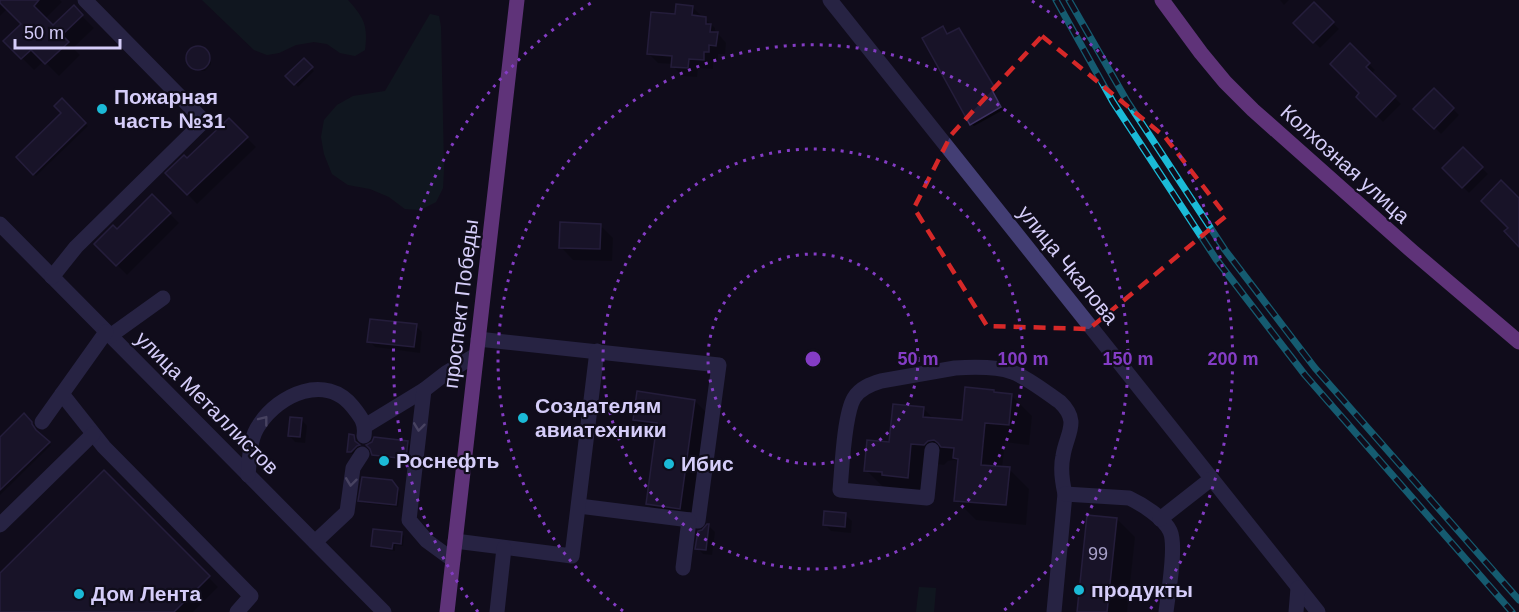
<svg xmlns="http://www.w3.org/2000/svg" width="1519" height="612" font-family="Arial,sans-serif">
<rect width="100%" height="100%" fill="#100d1b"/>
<g fill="#112324">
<path d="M202 0H348C364 18 368 25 365 50L355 56 340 53 327 44 314 42 296 45 279 53 267 55 254 50Z"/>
<path d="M430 14 439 16 441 27 444 168 443 188 436 202 420 210 405 209 389 197 370 189 348 185 332 174 324 154 321 137 324 120 337 105 353 96 385 91Z"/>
<path d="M919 587 936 588 934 612H916Z"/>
</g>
<g fill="#0007">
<path d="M0 0H60L62 2 45 19 53 27 73 7 94 28 73 48 80 55 59 76 44 61 34 70 5 41 23 24 8 8 0 16Z"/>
<path d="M1280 0H1289L1284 5Z"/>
<path d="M1314 4 1339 29 1320 48 1295 23Z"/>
<path d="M692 7 715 28V30L726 43 725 54H718V61L713 60V69L698 68 697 77 682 76 673 66V64L658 63 649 54 676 16Z"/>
<path d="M961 32 997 91 994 93 1003 110 974 126 971 124 948 36Z"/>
<path d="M1350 45 1375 70 1371 74 1401 104 1383 122 1358 97 1362 93Z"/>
<path d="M199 48 202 49 211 57V64L205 71H198L195 70 188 61V54L193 49Z"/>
<path d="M304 60 314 71 298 87 287 76Z"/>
<path d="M1434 90 1459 115 1441 134 1416 109Z"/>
<path d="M62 100 88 126 36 176 18 157 63 113Z"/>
<path d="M229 120 256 147 197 204 167 173 187 160Z"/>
<path d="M1463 149 1488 174 1469 193 1444 168Z"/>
<path d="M152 196 179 223 127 275 96 244 117 231Z"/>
<path d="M600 225 613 238 612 261 573 260 561 247Z"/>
<path d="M416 326 422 332 420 353 375 347 369 341Z"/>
<path d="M994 391 997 394 1011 395 1032 416 1029 445 1005 442 1002 468 1009 469 1029 489 1026 525 976 520 956 500 958 461 954 460 948 461 944 465 931 463 928 497 886 490 866 470 923 408 934 419 963 422Z"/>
<path d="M695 401 713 419 698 526 665 522 647 504 656 438H652L634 420Z"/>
<path d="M24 415 34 426V428L38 433 51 445 0 495V439Z"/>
<path d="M301 419 307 426 305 443 295 442 289 435Z"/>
<path d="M354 436 361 448 354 454H351L348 451Z"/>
<path d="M408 443 410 446 408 461 376 457 373 454Z"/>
<path d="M104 472 218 587 193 612H0V575Z"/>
<path d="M394 485 400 492 398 507 363 503 360 501Z"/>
<path d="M845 515 852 521 851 533 831 531 824 524Z"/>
<path d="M1117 519 1135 537 1127 612H1079Z"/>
<path d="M709 526 715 532 712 555 703 554 697 548 703 531Z"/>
<path d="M401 534 404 536 403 546 395 545V551L375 548 372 546Z"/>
</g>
<g fill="#231c39" stroke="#3d3162" stroke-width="1.5">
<path d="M0 0H39L34 6 53 25 74 5 83 15 62 35 69 42 45 64 31 50 21 59 3 41 21 24 0 3Z"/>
<path d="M1314 2 1334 22 1313 43 1293 23Z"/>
<path d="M676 4 693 6 692 15 706 17V24H711L710 32H718L716 46 709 45V52H704V60L689 59 688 68 671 67 672 56 647 54 651 12 675 14Z"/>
<path d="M943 26 947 34 959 28 995 88 992 90 1001 107 970 125 922 38Z"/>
<path d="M1350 43 1370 63 1366 67 1396 96 1376 117 1356 97 1359 93 1330 64Z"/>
<circle cx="198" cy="58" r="12"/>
<path d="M304 58 313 67 294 85 285 76Z"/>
<path d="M1434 88 1454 108 1434 129 1413 109Z"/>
<path d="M62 98 86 123 33 175 16 157 61 113 54 106Z"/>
<path d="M229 118 248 137 187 195 165 173 184 155 187 158Z"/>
<path d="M1463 147 1483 167 1462 188 1442 168Z"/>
<path d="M1501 180 1519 198V247L1504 231 1508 228 1481 201Z"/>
<path d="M152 194 171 213 116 266 94 244 113 225 117 229Z"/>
<path d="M560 222 601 224 600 249 559 248Z"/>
<path d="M370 319 417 324 414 347 367 342Z"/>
<path d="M965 387 994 390V392L1012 394 1009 425 985 423 981 465 1010 467 1006 505 954 501 958 459 953 458 954 448 941 447 938 443 934 440 928 441 924 445 911 444 908 478 882 475V472L864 471 867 440 889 442 893 404 924 407 923 417 962 420Z"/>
<path d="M637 391 695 400 680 509 646 504 657 423 633 420Z"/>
<path d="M24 413 32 422V424L36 430 50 442 0 490V437Z"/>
<path d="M290 417 302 418 300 437 288 436Z"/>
<path d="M349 434 354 435 355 441 360 445 357 446 351 452H347Z"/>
<path d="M374 437 408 441 406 459 372 455 370 449 366 445 372 442Z"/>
<path d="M104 470 210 576 174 612H0V573Z"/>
<path d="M362 477 392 480 398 488 396 505 358 501Z"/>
<path d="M824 511 846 513 845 527 823 525Z"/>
<path d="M1087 515 1117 518 1107 612H1077Z"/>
<path d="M707 524H709L706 550 695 549 698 531 702 530Z"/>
<path d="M373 529 402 532 401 544 393 543 392 549 371 546Z"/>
</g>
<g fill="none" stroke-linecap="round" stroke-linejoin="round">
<g stroke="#433e74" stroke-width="15">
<path d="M830 0 1318 612"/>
<path d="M0 224 384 612"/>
<path d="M52 277 76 247 204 121 85 0"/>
<path d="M110 336 163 298"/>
<path d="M478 339 719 365 698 521 579 506"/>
<path d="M62 394 104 447 251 596 237 612"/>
<path d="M42 422 106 332"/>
<path d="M365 426 424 390"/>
<path d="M932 450 927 498 840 490C842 468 844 415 854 398 860 388 871 384 881 381L955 368C971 367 996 366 1012 372 1027 377 1047 393 1060 402 1081 422 1066 434 1063 456 1060 469 1062 481 1065 494L1054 612"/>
<path d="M248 475C250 458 249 439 259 425 279 394 326 373 353 407 361 417 366 423 364 436"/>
<path d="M1065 494 1129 498C1142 504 1164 518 1170 531 1177 546 1168 594 1166 612"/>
<path d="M1160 519 1211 479"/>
<path d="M0 525 93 434"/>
<path d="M455 541 572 556 597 351"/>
<path d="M315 542 347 512 353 468 362 454"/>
<path d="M453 560 427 541 409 520 424 390 446 373 476 355"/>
<path d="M683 568 689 520"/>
<path d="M497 612 504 548"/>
<path d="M1296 612 1298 588"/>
</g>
<g stroke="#bf62eb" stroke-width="15">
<path d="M1162 0 1201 53 1225 82 1253 110 1413 252 1519 342"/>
<path d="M447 612 517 0"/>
</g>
<defs>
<g id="rail">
<path d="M1056 0 1113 102 1216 259 1305 375 1512 612"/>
<path d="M1069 0 1127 101 1225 250 1315 368 1519 600"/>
</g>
</defs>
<use href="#rail" stroke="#1bbad7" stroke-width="7"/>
<use href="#rail" stroke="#100d1b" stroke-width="4.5" stroke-dasharray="14" stroke-linecap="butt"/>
</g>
<defs><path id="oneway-chevron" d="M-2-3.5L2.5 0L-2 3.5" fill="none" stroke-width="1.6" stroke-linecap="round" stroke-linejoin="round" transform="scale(1.5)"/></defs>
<g stroke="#8c86b6">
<use href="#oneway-chevron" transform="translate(264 420) rotate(-52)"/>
<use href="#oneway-chevron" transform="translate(419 427) rotate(97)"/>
<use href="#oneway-chevron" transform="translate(351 482) rotate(97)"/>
</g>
<path d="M0 0H1519V612H0ZM1042 36 1165 137 1226 216 1089 329 987 326 914 208 951 135Z" fill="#100d1b" fill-opacity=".55" fill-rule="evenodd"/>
<path fill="none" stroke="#d62828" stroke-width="4.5" stroke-dasharray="12 8" stroke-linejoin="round" d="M1042 36 1165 137 1226 216 1089 329 987 326 914 208 951 135Z"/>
<g fill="none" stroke="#843cc5" stroke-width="3" stroke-dasharray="3 6">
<circle cx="813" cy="359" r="105"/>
<circle cx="813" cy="359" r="210"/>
<path d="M623 611A315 315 0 1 1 1003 611"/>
<path d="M478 612A420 420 0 0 1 594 1M1032 1A420 420 0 0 1 1148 612"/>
</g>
<g fill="#1bbad7" stroke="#100d1b" stroke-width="2">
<circle cx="102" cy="109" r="6"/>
<circle cx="523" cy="418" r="6"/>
<circle cx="384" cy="461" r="6"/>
<circle cx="669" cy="464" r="6"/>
<circle cx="1079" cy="590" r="6"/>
<circle cx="79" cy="594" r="6"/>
</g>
<g text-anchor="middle" stroke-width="4.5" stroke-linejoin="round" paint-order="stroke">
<g font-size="18" fill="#a8a1c9">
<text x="1098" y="560">99</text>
</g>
<g font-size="21" font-weight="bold" fill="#d5cdf9" stroke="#100d1b" text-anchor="start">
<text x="114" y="104">Пожарная<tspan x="114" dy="24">часть №31</tspan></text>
<text x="535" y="413">Создателям<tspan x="535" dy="24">авиатехники</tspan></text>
<text x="396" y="468">Роснефть</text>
<text x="681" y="471">Ибис</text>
<text x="1091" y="597">продукты</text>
<text x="91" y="601">Дом Лента</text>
</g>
<g font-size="21" fill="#d5cdf9" stroke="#100d1b">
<text transform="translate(1345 164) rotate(42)" y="7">Колхозная улица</text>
<text transform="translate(1068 265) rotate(51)" y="7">улица Чкалова</text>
<text transform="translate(461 304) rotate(-83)" y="7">проспект Победы</text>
<text transform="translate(207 403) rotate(45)" y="7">улица Металлистов</text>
</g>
</g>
<circle cx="813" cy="359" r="9" fill="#843cc5" stroke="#100d1b" stroke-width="3"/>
<g font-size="18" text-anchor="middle" font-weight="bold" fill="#843cc5" stroke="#100d1b" stroke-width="4.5" stroke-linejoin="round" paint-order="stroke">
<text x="918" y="365">50 m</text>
<text x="1023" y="365">100 m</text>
<text x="1128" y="365">150 m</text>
<text x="1233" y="365">200 m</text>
</g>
<path d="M15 39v9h105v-9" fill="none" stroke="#d5cdf9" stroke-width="3"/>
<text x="24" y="39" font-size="18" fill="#d5cdf9" stroke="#100d1b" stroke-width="4.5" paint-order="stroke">50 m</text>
</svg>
